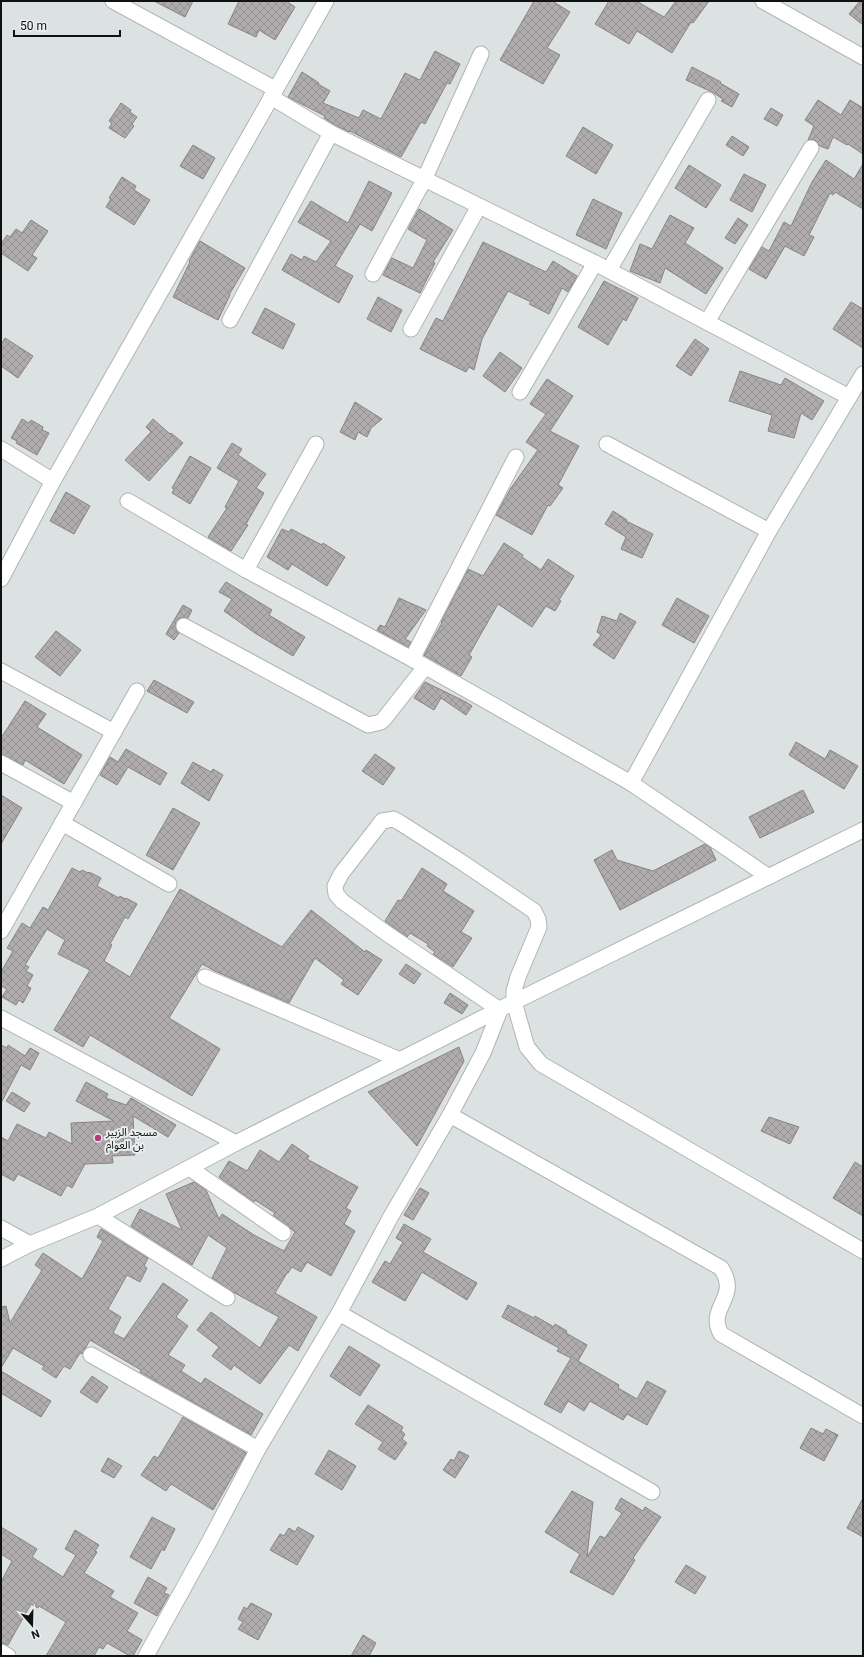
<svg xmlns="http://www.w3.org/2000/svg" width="864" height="1657" font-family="Roboto,'Noto Sans Arabic',sans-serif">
<defs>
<pattern id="building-cross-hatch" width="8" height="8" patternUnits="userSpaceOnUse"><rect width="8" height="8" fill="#b0acad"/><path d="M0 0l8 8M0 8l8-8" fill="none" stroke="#969394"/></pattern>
</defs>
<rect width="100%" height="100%" fill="#dce1e2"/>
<g fill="url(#building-cross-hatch)" stroke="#878384">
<path d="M154 1H193L185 17Z"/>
<path d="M239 1H286L295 7 275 40 259 30 256 37 228 24Z"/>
<path d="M534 1H552L570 12 547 48 560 55 543 84 500 60Z"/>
<path d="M609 1H636L664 17 676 1H709L693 23 691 22 672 53 637 31 629 44 595 24Z"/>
<path d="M860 1H863V25L849 14Z"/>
<path d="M435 51 460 64 450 84 447 83 425 124 421 122 401 157 350 131 349 132 335 125 324 118 325 116 288 97 302 72 319 83 318 84 330 91 323 103 359 118 363 110 381 119 405 73 420 80Z"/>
<path d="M692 67 721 82 720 83 739 94 732 107 721 101 723 99 712 92 686 80Z"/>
<path d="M818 100 841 115 850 100 863 108V154L848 144 847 145 833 137 828 149 820 146 815 140H808L814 126 805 120Z"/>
<path d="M121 103 131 110 130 112 137 117 132 124 134 126 125 138 109 128 112 123 109 121Z"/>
<path d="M771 108 783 115 777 126 764 119Z"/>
<path d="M583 127 613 145 596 174 566 156Z"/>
<path d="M732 136 749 147 743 156 726 145Z"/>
<path d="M193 145 215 158 203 179 180 166Z"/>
<path d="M826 160 854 179 863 164V209L835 192 833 195 830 193 809 235 814 237 804 256 785 246 766 279 749 269 762 247 769 251 784 222 791 226 812 182Z"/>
<path d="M689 165 721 185 706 208 675 188Z"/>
<path d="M744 174 766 185 752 212 730 200Z"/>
<path d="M122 177 136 186 134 190 150 200 134 225 106 207 111 199 109 198Z"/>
<path d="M369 181 392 193 372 231 360 224 335 266 353 276 339 303 282 270 291 254 302 260 304 256 316 262 331 241 298 222 311 201 348 223Z"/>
<path d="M593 199 622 213 606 249 576 235Z"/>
<path d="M419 209 453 230 433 262 435 263 420 293 383 275 392 258 413 268 427 240 408 229Z"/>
<path d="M670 215 694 228 685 243 723 268 706 294 665 268 660 283 630 271 640 244 652 249Z"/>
<path d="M738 218 748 225 735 244 725 238Z"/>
<path d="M31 220 48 231 32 255 37 258 28 271 1 253V244L7 235 10 237 16 229 22 233Z"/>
<path d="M200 241 245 268 229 295H230L218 320 173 297 190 262 189 261Z"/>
<path d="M483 242 546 272 553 261 577 276 568 292 562 288 549 314 529 304 531 302 508 291 482 339 474 370 469 367 466 372 420 349 436 318 443 321Z"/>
<path d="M604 281 638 298 626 321 623 319 608 345 578 327Z"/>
<path d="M378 297 402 310 391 332 367 319Z"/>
<path d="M851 302 863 309V348L833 329Z"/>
<path d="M265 308 295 324 283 349 252 333Z"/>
<path d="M5 338 33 356 18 378 1 366V345Z"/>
<path d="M695 339 709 349 691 376 676 366Z"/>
<path d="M500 352 522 368 505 392 483 376Z"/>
<path d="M740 371 781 385 785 378 824 401 812 420 801 413 794 438 768 431 772 415 729 401Z"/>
<path d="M547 379 573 396 550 431 579 446 558 485 563 488 550 506 548 505 532 535 496 515 511 488 538 450 526 442 546 414 530 404Z"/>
<path d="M355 402 382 419 371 428 367 437 358 432 355 440 340 432Z"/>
<path d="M22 419 29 423 31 420 43 427 42 430 49 433 37 455 16 443 17 441 11 438Z"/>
<path d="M153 419 170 434 171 433 183 443 149 481 125 460 151 432 146 427Z"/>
<path d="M232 443 242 449 238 455 266 474 256 488 264 493 246 524 248 525 231 551 208 537 227 508 225 507 239 481 217 468Z"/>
<path d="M190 456 211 468 190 504 172 493 174 489 172 488Z"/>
<path d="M66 492 90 506 74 534 50 521Z"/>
<path d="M613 511 627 520 626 521 653 534 642 558 621 549 626 537 605 524Z"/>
<path d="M282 529 289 532 291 529 322 545 323 543 345 557 327 586 292 564 288 570 267 557Z"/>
<path d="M504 543 523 555 522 557 541 570 548 559 574 576 559 600 561 601 555 611 546 606 532 627 498 604 469 655 472 657 461 676 424 655 442 623 441 622 468 569 483 576Z"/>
<path d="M226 582 272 610 269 615 305 637 293 656 255 633 224 611 232 599 219 592Z"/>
<path d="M399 598 426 610 405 639 411 642 408 647 377 630 380 625 385 627Z"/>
<path d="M677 598 709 616 694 643 662 625Z"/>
<path d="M183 605 192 610 188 618H180L176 621 175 627 179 633 174 640 166 634Z"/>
<path d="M620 613 636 622 614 659 593 645 601 635 597 632 602 616 617 621Z"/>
<path d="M56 631 81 650 60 676 35 657Z"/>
<path d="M154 680 194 702 187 713 147 691Z"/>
<path d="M425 682 466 702 472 706 466 715 441 698 434 710 414 698Z"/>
<path d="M25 701 46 714 37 727 82 755 64 784 25 760 23 765 1 754V738Z"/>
<path d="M796 742 825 759 830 750 858 766 844 789 789 755Z"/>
<path d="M126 749 167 773 160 785 128 767 117 785 100 775 110 757 118 762Z"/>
<path d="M375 754 395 768 383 785 362 771Z"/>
<path d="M193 762 211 772 213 769 223 775 209 801 181 783Z"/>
<path d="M803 790 814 812 760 838 749 817Z"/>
<path d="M1 795 22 808 1 844Z"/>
<path d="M173 808 200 823 173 870 146 855Z"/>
<path d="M705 844 710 847 716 860 620 910 594 860 612 850 617 860 653 871Z"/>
<path d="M72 868 80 872 82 870 88 873 89 872 101 878 97 886 119 898 120 896 125 899 126 898 137 904 128 919 125 917 110 944 112 945 104 961 130 977 180 889 282 947 311 910 365 952 366 950 382 960 358 995 341 984 344 980 315 958 289 1003 215 971 202 964 169 1018 220 1049 192 1096 90 1035 83 1047 54 1030 90 970 58 954 65 940 47 929 25 965 29 967 26 971 33 975 27 986 31 988 23 1003 19 1000 16 1005 2 997 7 989 1 986V972L13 951 7 948 22 923 30 928 43 907 48 910Z"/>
<path d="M422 868 447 884 443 891 474 911 461 932 472 938 453 967 433 954 435 952 427 946 428 944 410 933 407 937 385 921 398 900 401 901Z"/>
<path d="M406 964 421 974 414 984 399 974Z"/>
<path d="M450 993 468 1005 462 1014 444 1003Z"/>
<path d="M1 1045 7 1048 8 1045 25 1056 30 1048 39 1053 30 1070 21 1065 1 1103Z"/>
<path d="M459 1047 464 1061 417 1146 368 1092Z"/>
<path d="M86 1082 108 1094 106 1098 126 1105 131 1098 176 1125 168 1137 133 1116 135 1155 112 1156 113 1163 85 1164 72 1188 67 1185 61 1196 18 1174 14 1181 1 1174V1137L8 1141 17 1124 46 1138 49 1132 72 1144 71 1123 114 1121 76 1101Z"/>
<path d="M12 1092 30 1103 24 1112 6 1101Z"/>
<path d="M769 1117 799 1127 790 1144 761 1131Z"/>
<path d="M292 1144 309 1156 307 1159 358 1187 346 1208 351 1211 344 1224 355 1231 331 1276 307 1262 301 1272 292 1267 288 1273H287L275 1293 317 1317 298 1351 289 1345 260 1384 234 1365 231 1370 212 1356 219 1347 197 1330 211 1312 260 1348 279 1317 233 1292 212 1278 227 1248 208 1235 192 1265 131 1226 140 1209 182 1230 166 1194 194 1182 206 1190 219 1219 222 1214 254 1235 284 1251 295 1232 273 1215 275 1213 255 1200 254 1202 219 1177 229 1161 247 1171 260 1150 279 1162Z"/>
<path d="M855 1162 863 1167V1216L833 1198Z"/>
<path d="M420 1188 429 1193 413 1220 404 1215Z"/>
<path d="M404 1224 431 1239 423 1252 477 1283 467 1300 422 1272 405 1301 372 1282 385 1261 390 1264 403 1242 396 1238Z"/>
<path d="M101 1229 148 1258 144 1266 147 1268 140 1282 127 1275 108 1309 121 1317 113 1333 124 1339 163 1283 188 1300 176 1317 188 1326 168 1355 185 1365 181 1371 201 1384 205 1378 263 1414 251 1435 140 1372 141 1370 90 1340 82 1354 80 1353 70 1369 64 1366 56 1378 42 1369 44 1366 13 1348 1 1368V1307L6 1306 10 1323 42 1270 35 1265 43 1253 82 1279 103 1241 97 1237Z"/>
<path d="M508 1305 534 1318 535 1316 554 1327 555 1324 567 1331 566 1333 587 1345 578 1361 619 1385 618 1388 637 1399 647 1381 666 1391 647 1425 627 1414 623 1420 590 1401 584 1411 568 1401 561 1413 544 1404 571 1358 557 1351 559 1348 502 1317Z"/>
<path d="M349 1346 380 1365 360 1396 330 1376Z"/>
<path d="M1 1371 51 1401 41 1417 1 1393Z"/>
<path d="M92 1376 108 1387 97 1403 80 1392Z"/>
<path d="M368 1405 403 1427 401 1431 405 1434 402 1439 407 1443 395 1460 378 1449 383 1442 355 1424Z"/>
<path d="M183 1417 246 1453 213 1510 171 1484 166 1491 141 1475 154 1456 158 1458Z"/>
<path d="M811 1428 823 1434 826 1429 838 1435 824 1461 800 1448Z"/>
<path d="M329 1450 356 1466 342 1490 315 1474Z"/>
<path d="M459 1451 469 1456 455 1478 443 1470 451 1459 454 1461Z"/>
<path d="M108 1458 122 1466 114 1478 101 1471Z"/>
<path d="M572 1491 593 1502 587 1557 600 1536 605 1538 622 1513 615 1509 621 1498 643 1511 645 1507 661 1517 633 1558 635 1560 613 1595 570 1572 580 1554 545 1532Z"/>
<path d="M863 1498V1537L847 1528Z"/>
<path d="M152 1517 175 1529 164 1551 162 1549 151 1569 130 1557Z"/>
<path d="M1 1527 37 1549 32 1557 63 1577 76 1555 65 1549 75 1530 99 1545 95 1551 97 1552 84 1573 114 1591 110 1597 138 1613 127 1631 142 1640 133 1656H130L107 1643 103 1649 99 1647 94 1656H46L66 1622 39 1606 38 1608 31 1604 8 1645 1 1643V1582L12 1561 1 1554Z"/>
<path d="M298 1527 314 1536 297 1565 270 1550 280 1534 284 1536 289 1528 295 1532Z"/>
<path d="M686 1565 706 1577 695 1594 675 1582Z"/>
<path d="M148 1577 167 1588 164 1593 169 1595 157 1616 134 1603Z"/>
<path d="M251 1603 272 1614 258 1640 238 1629 243 1622 238 1619 244 1607 247 1609Z"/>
<path d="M363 1635 376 1643 369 1656H351Z"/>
</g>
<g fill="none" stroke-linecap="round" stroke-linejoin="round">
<defs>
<g id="minor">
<path d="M113 1 275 89"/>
<path d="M763 1 863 57"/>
<path d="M271 97 331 133 595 263 849 397"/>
<path d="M609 270 708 100"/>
<path d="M373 274 424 180 481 54"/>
<path d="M230 320 331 133"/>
<path d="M707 322 811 148"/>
<path d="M411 329 479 206"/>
<path d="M520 392 595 263"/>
<path d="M607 444 769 531"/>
<path d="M1 449 53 481"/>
<path d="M128 501 246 570 412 659 631 783 769 877"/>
<path d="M246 570 316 444"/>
<path d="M1 579 53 481 326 1"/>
<path d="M184 626 368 725 381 722 384 719 425 667"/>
<path d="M412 659 516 457"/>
<path d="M1 671 114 732"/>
<path d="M1 763 74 803"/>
<path d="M631 783 769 531 863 374"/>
<path d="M62 823 169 884"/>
<path d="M1 931 137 691"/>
<path d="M205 977 400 1060"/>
<path d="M1 1018 236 1143"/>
<path d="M450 1115 721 1268C741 1298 706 1307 721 1334L863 1416"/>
<path d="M191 1169 283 1233"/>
<path d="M98 1216 227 1298"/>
<path d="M1 1228 30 1244"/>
<path d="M1 1259 30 1244 98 1216 236 1143 514 1002 863 830"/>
<path d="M339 1313 652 1492"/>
<path d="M91 1355 258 1449"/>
<path d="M1 1652 8 1656"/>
<path d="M146 1656 209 1542 258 1449 339 1313 390 1218 450 1115 483 1053 500 1010 386 933 342 901 336 894 335 886 341 874 376 829 382 821 388 820 393 819 399 822 463 863 534 911 538 919 539 927 518 977 514 991V1002L527 1047 541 1064 863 1251"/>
</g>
</defs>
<use href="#minor" stroke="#afb4b5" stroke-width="17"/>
<use href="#minor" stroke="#fff" stroke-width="15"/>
</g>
<circle fill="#b9377f" stroke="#eaeeef" stroke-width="1.5" cx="98" cy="1138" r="4"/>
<g text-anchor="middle" stroke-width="4" stroke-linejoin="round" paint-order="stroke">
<g font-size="11" fill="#101112" stroke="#eaeeef" text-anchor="start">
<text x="106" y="1136">مسجد الزبير<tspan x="106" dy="13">بن العوام</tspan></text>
</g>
</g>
<rect width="864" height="1657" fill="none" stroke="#101112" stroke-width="4"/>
<g transform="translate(32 1625) rotate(160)" stroke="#eaeeef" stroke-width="3" paint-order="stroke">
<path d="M0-3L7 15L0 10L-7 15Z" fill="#101112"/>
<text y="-6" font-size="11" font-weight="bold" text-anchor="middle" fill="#101112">N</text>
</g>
<path d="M14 30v6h106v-6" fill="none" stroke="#101112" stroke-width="2"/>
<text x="20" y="30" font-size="12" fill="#101112" stroke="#eaeeef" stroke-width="3" paint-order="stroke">50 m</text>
</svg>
